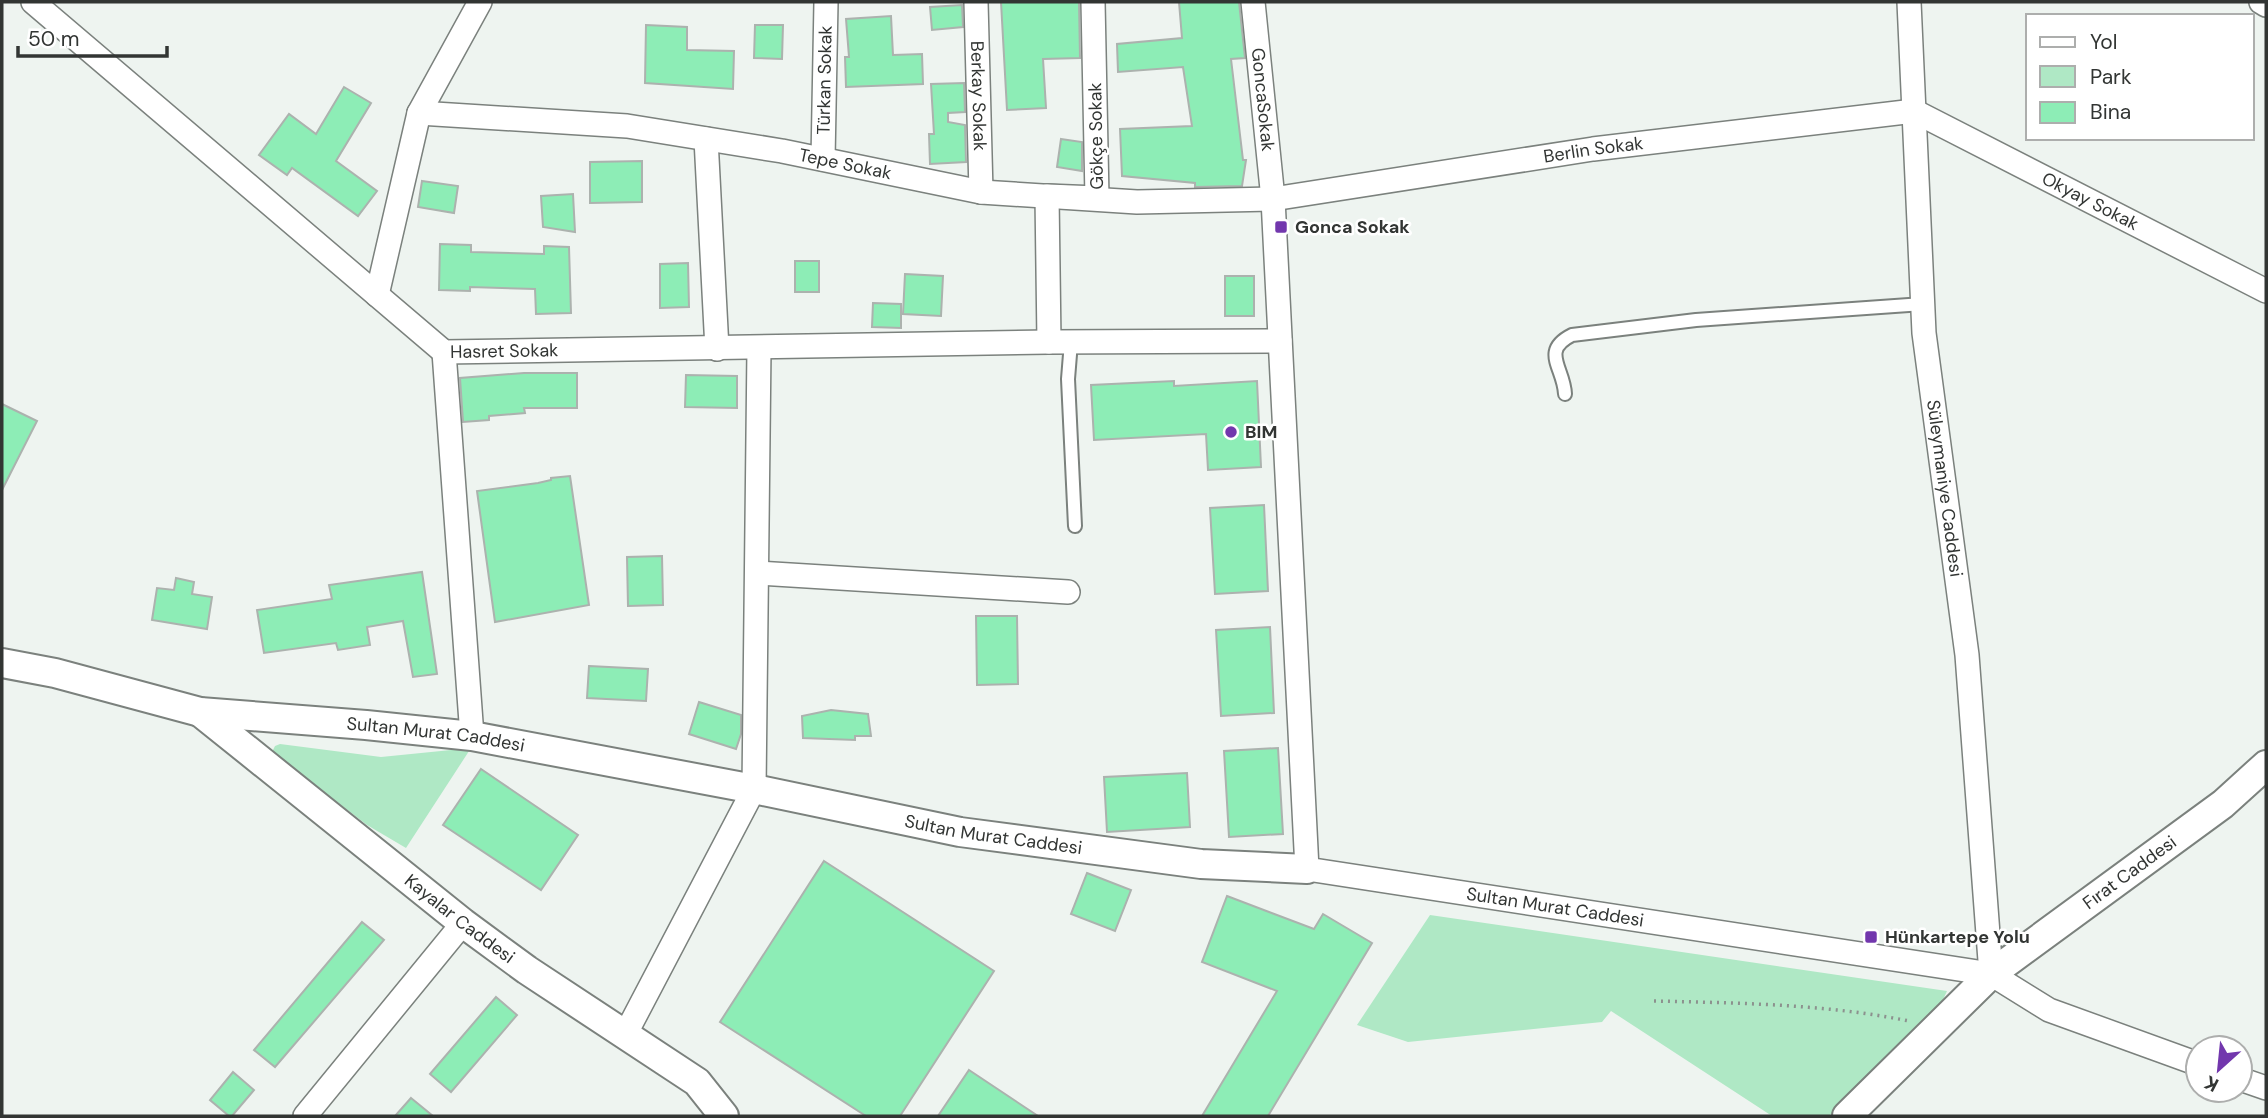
<svg xmlns="http://www.w3.org/2000/svg" width="2268" height="1118" font-family="'DM Sans',sans-serif">
<rect width="100%" height="100%" fill="#eef4f0"/>
<g fill="#afe8c5">
<path d="M280 744 381 757 471 748 406 848 367 825 272 752 275 746Z"/>
<path d="M1430 915 1947 991 1941 1004 1829 1116H1772L1611 1011 1602 1022 1408 1042 1357 1025Z"/>
</g>
<g fill="#8dedb6" stroke="#acb2ae" stroke-width="2">
<path d="M1001 2H1079L1080 58 1043 59 1046 108 1007 110Z"/>
<path d="M1179 2H1239L1245 58 1231 59 1243 160H1246L1242 186 1195 187V183L1122 176 1120 129 1192 126 1183 67 1118 72 1117 44 1182 38Z"/>
<path d="M962 5 963 27 932 30 930 7Z"/>
<path d="M891 16 893 55 922 54 923 84 846 87 845 57H849L846 19Z"/>
<path d="M646 25 687 27V50L734 51 733 89 645 83Z"/>
<path d="M755 25H783L782 59 754 58Z"/>
<path d="M964 83 965 112 948 113V122L965 125 966 162 930 164 929 134H934L931 84Z"/>
<path d="M344 87 371 103 336 161 377 191 358 216 292 168 287 175 259 155 289 114 316 134Z"/>
<path d="M1061 139 1082 142V171L1057 167Z"/>
<path d="M642 161V202L590 203V162Z"/>
<path d="M422 181 458 186 454 213 418 207Z"/>
<path d="M573 194 575 232 543 227 541 196Z"/>
<path d="M440 244 471 245V252L544 254V246L569 247 571 313 536 314 535 289 470 287V291L439 290Z"/>
<rect x="795" y="261" width="24" height="31"/>
<path d="M688 263 689 307 660 308V264Z"/>
<path d="M905 274 943 276 941 316 903 314Z"/>
<rect x="1225" y="276" width="29" height="40"/>
<path d="M873 303 901 304V328L872 327Z"/>
<path d="M524 373H577V408H524L525 413 489 416V420L463 422 460 378Z"/>
<path d="M686 375 737 376V408L685 407Z"/>
<path d="M1174 381V386L1257 381 1261 467 1208 470 1206 434 1094 440 1091 385Z"/>
<path d="M2 404 37 421 2 490Z"/>
<path d="M570 476 589 605 495 622 477 491 538 483 551 480V478Z"/>
<path d="M1264 505 1268 591 1215 594 1210 508Z"/>
<path d="M662 556 663 605 628 606 627 557Z"/>
<path d="M422 572 437 674 413 677 403 621 367 627 370 645 338 650 336 643 264 653 257 610 332 599 329 585Z"/>
<path d="M176 578 194 582 192 594 212 597 207 629 152 620 157 588 174 590Z"/>
<path d="M976 616H1017L1018 684 977 685Z"/>
<path d="M1270 627 1274 713 1221 716 1216 630Z"/>
<path d="M589 666 648 669 646 701 587 698Z"/>
<path d="M699 702 741 715V734L736 749 689 734Z"/>
<path d="M831 710 868 714 871 736H855V740L803 738 802 716Z"/>
<path d="M1278 748 1283 834 1229 837 1224 751Z"/>
<path d="M481 769 578 835 541 890 443 825Z"/>
<path d="M1187 773 1190 827 1107 832 1104 777Z"/>
<path d="M824 861 994 971 900 1116H866L720 1022Z"/>
<path d="M1087 873 1131 890 1115 931 1071 914Z"/>
<path d="M1227 896 1314 929 1323 914 1372 943 1268 1116H1202L1277 991 1202 962Z"/>
<path d="M362 922 384 940 275 1067 254 1050Z"/>
<path d="M496 997 517 1015 451 1092 430 1074Z"/>
<path d="M969 1070 1038 1116H938Z"/>
<path d="M233 1072 254 1090 232 1116H229L210 1100Z"/>
<path d="M411 1098 433 1116H395Z"/>
</g>
<g fill="none" stroke-linecap="round" stroke-linejoin="round">
<defs>
<g id="service">
<path d="M1071 342 1068 379 1075 526"/>
<path d="M1565 394C1564 368 1540 351 1572 335L1696 320 1923 304"/>
</g>
<g id="minor">
<path id="s1" d="M33 2 444 352 1049 342 1280 341"/>
<path id="s2" d="M976 2 981 192"/>
<path id="s3" d="M1253 2 1273 199 1307 869 1991 974 2049 1010 2198 1064"/>
<path id="s4" d="M1909 2 1924 333 1967 655 1991 974"/>
<path d="M2261 2 2266 5"/>
<path id="s5" d="M1914 111 2266 291"/>
<path id="s6" d="M419 113 627 126 782 151 981 192 1137 202 1273 199 1593 149 1914 111"/>
<path d="M706 139 717 349"/>
<path id="s7" d="M823 159 826 2"/>
<path d="M377 295 419 113 480 2"/>
<path d="M1049 342 1047 196 1097 198 1093 2"/>
<path d="M444 352 472 736"/>
<path d="M758 573 1068 592"/>
<path d="M625 1035 754 789 759 348"/>
<path d="M2240 1079 2266 1088"/>
<path d="M305 1116 463 923"/>
</g>
<g id="tertiary">
<path id="s8" d="M2 663 55 673 200 712 366 725 472 736 754 789 960 832 1201 864 1307 869"/>
<path id="s9" d="M200 712 463 923 527 970 697 1082 724 1116"/>
<path id="s10" d="M1847 1116 1991 974 2223 804 2266 765"/>
</g>
</defs>
<use href="#service" stroke="#7b817d" stroke-width="16"/>
<use href="#minor" stroke="#7b817d" stroke-width="26"/>
<use href="#tertiary" stroke="#7b817d" stroke-width="32"/>
<path stroke="#8c918e" stroke-width="3.5" stroke-dasharray="2 5" stroke-linecap="butt" d="M1654 1001C1739 1003 1825 1004 1909 1021"/>
<use href="#service" stroke="#fff" stroke-width="12"/>
<use href="#minor" stroke="#fff" stroke-width="23"/>
<use href="#tertiary" stroke="#fff" stroke-width="28"/>
</g>
<g fill="#7237ad" stroke="#fff" stroke-width="2.5">
<rect x="1274" y="220" width="14" height="14" rx="3.5"/>
<circle cx="1231" cy="432" r="7"/>
<rect x="1864" y="930" width="14" height="14" rx="3.5"/>
</g>
<g text-anchor="middle" stroke-width="5" stroke-linejoin="round" paint-order="stroke">
<g font-size="18" fill="#323533" stroke="#fff">
<text dy="6" stroke="none"><textPath href="#s7" startOffset="79">Türkan Sokak</textPath></text>
<text dy="6" stroke="none"><textPath href="#s2" startOffset="94">Berkay Sokak</textPath></text>
<text dy="6" stroke="none"><textPath href="#s3" startOffset="98">GoncaSokak</textPath></text>
<text transform="translate(1096 136) rotate(-91)" y="6">Gökçe Sokak</text>
<text dy="6" stroke="none"><textPath href="#s6" startOffset="1185">Berlin Sokak</textPath></text>
<text dy="6" stroke="none"><textPath href="#s6" startOffset="430">Tepe Sokak</textPath></text>
<text dy="6" stroke="none"><textPath href="#s5" startOffset="198">Okyay Sokak</textPath></text>
<text dy="6" stroke="none"><textPath href="#s1" startOffset="600">Hasret Sokak</textPath></text>
<text dy="6" stroke="none"><textPath href="#s4" startOffset="488">Süleymaniye Caddesi</textPath></text>
<text dy="6" stroke="none"><textPath href="#s8" startOffset="441">Sultan Murat Caddesi</textPath></text>
<text dy="6" stroke="none"><textPath href="#s8" startOffset="1008">Sultan Murat Caddesi</textPath></text>
<text dy="6" stroke="none"><textPath href="#s10" startOffset="374">Fırat Caddesi</textPath></text>
<text dy="6" stroke="none"><textPath href="#s3" startOffset="1120">Sultan Murat Caddesi</textPath></text>
<text dy="6" stroke="none"><textPath href="#s9" startOffset="332">Kayalar Caddesi</textPath></text>
</g>
<g font-size="18" font-weight="bold" fill="#323533" stroke="#fff" text-anchor="start">
<text x="1295" y="233">Gonca Sokak</text>
<text x="1245" y="438">BIM</text>
<text x="1885" y="943">Hünkartepe Yolu</text>
</g>
</g>
<rect width="2268" height="1118" fill="none" stroke="#323533" stroke-width="7"/>
<rect x="2026" y="14" width="228" height="126" fill="#ffffff" stroke="#adaead" stroke-width="2"/>
<rect x="2040" y="37" width="35" height="10" fill="#ffffff" stroke="#adaead" stroke-width="2"/>
<text x="2090" y="49" font-size="21" fill="#323533">Yol</text>
<rect x="2040" y="66" width="35" height="21" fill="#afe8c5" stroke="#adaead" stroke-width="2"/>
<text x="2090" y="84" font-size="21" fill="#323533">Park</text>
<rect x="2040" y="102" width="35" height="21" fill="#8dedb6" stroke="#adaead" stroke-width="2"/>
<text x="2090" y="119" font-size="21" fill="#323533">Bina</text>
<g transform="translate(2219 1069) rotate(207)"><circle r="33" fill="#ffffff" stroke="#adaead" stroke-width="2"/>
<path d="M0-5L12 26L0 18L-12 26Z" fill="#7237ad"/>
<text y="-10" font-size="19" font-weight="bold" text-anchor="middle" fill="#323533">K</text>
</g>
<path d="M18 46v10h149v-10" fill="none" stroke="#323533" stroke-width="3.5"/>
<text x="28" y="46" font-size="21" fill="#323533" stroke="#ffffff" stroke-width="5" paint-order="stroke">50 m</text>
</svg>
